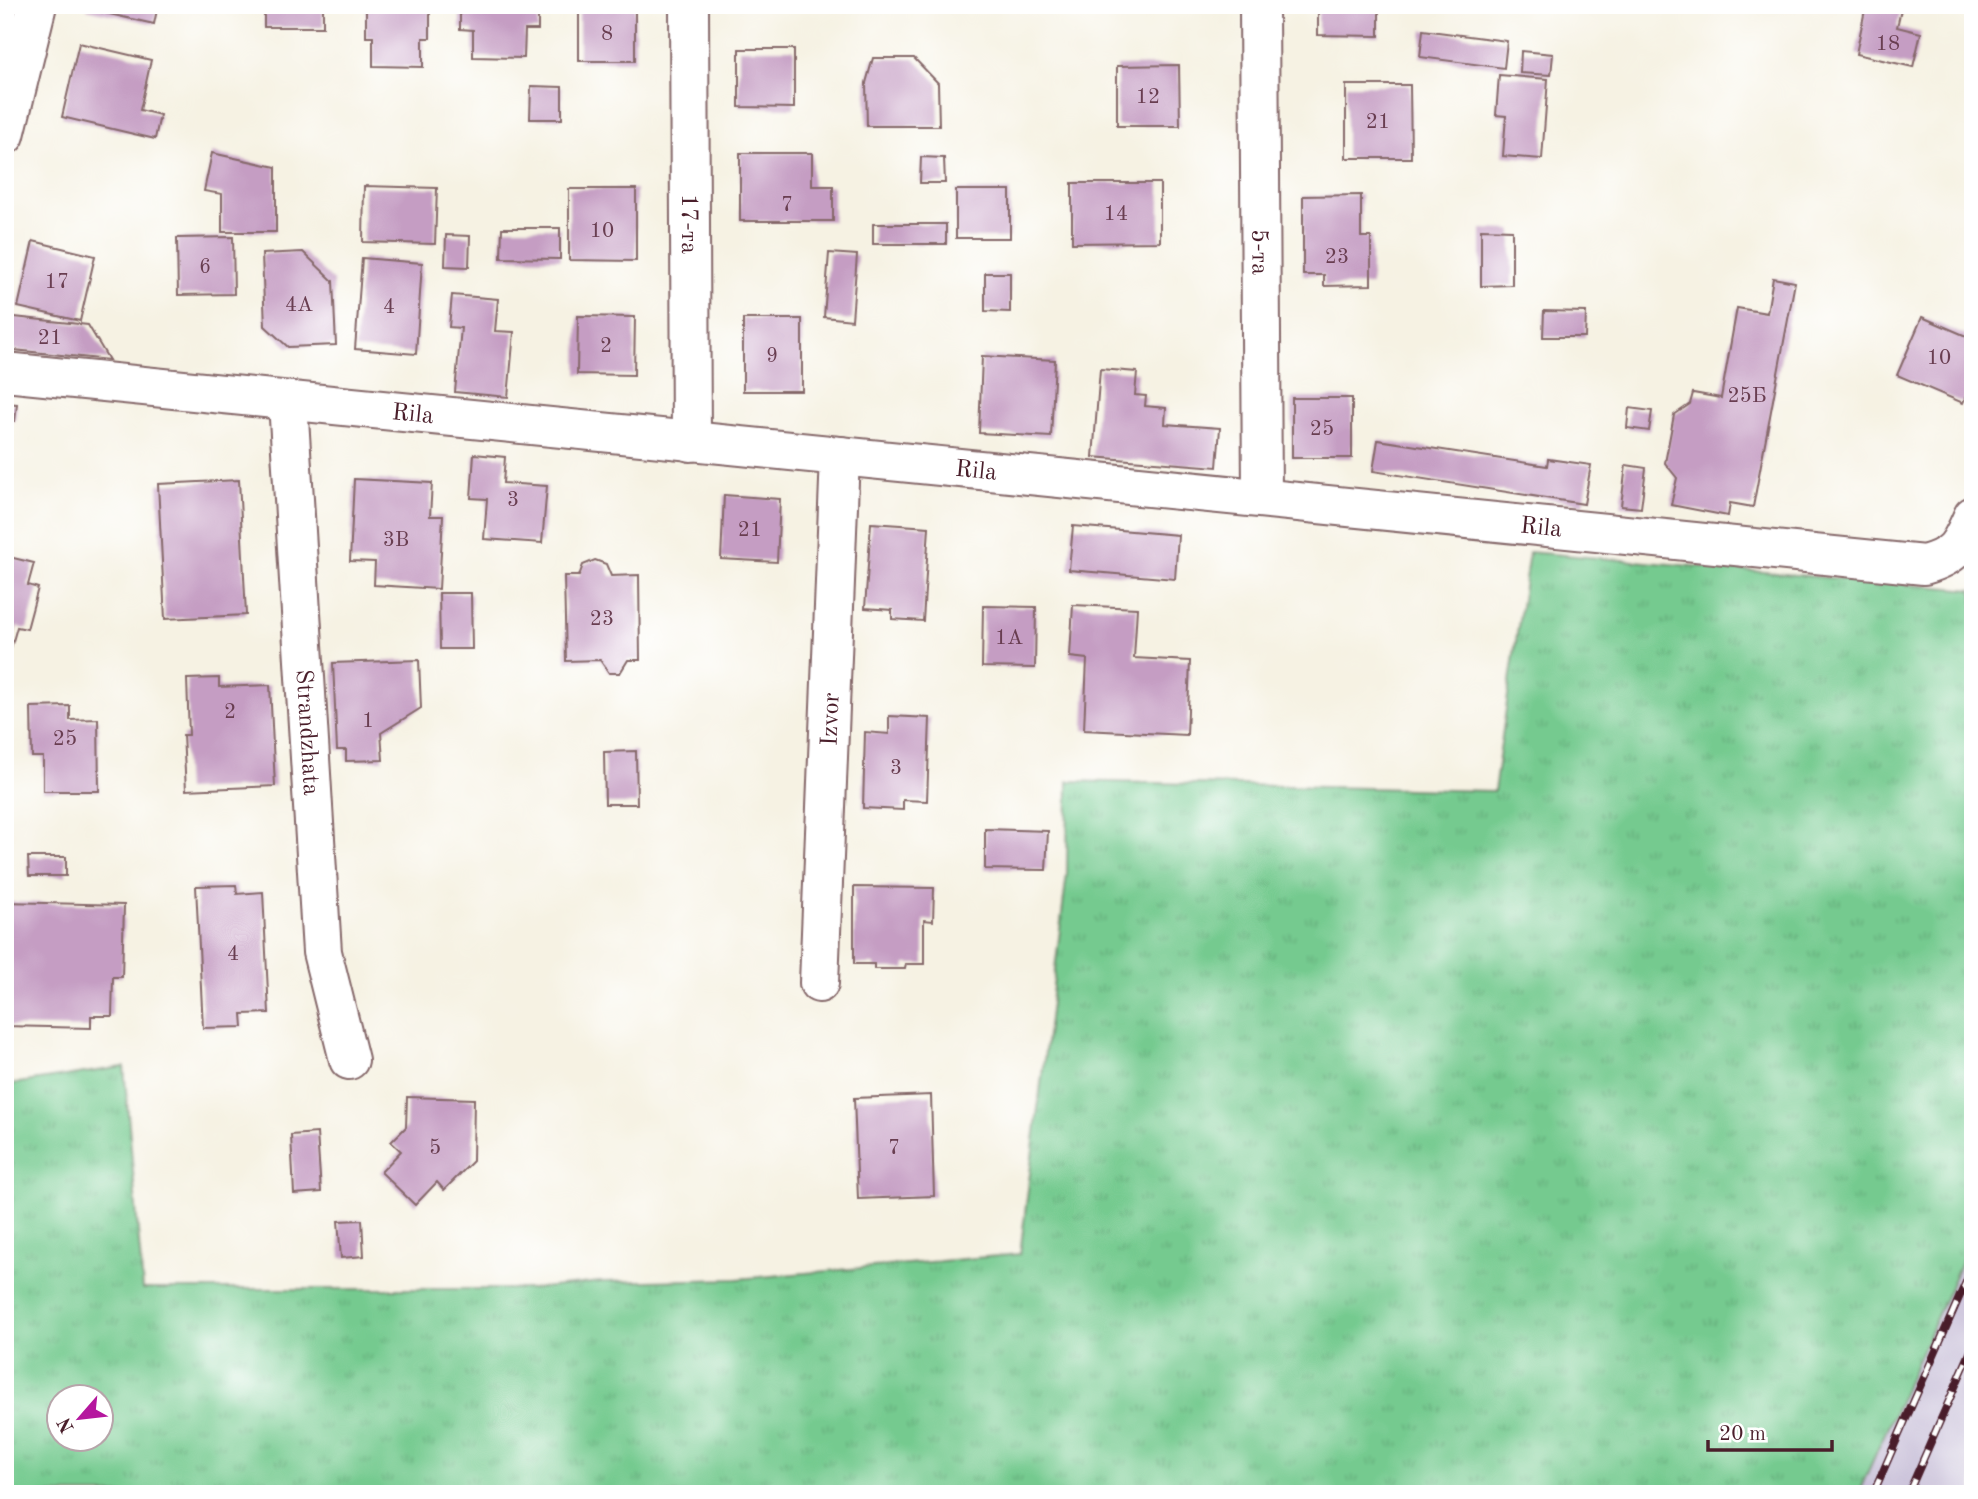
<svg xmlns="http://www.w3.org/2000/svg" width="1978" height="1499" font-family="'Old Standard TT',serif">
<defs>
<pattern id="grass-tufts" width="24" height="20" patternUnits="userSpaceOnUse" patternTransform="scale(1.75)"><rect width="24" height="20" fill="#74ca8f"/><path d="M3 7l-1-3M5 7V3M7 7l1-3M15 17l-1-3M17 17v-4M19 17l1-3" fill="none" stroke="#66ad7c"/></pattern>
</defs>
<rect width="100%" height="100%" fill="#fff"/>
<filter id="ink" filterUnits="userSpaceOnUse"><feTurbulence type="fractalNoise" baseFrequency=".0143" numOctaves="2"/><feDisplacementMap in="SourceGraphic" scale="14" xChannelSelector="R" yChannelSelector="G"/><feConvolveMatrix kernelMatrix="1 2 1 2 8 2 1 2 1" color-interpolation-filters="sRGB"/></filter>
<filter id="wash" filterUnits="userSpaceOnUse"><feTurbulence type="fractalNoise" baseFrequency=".00686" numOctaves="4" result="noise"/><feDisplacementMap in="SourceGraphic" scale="28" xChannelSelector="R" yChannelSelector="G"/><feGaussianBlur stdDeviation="1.57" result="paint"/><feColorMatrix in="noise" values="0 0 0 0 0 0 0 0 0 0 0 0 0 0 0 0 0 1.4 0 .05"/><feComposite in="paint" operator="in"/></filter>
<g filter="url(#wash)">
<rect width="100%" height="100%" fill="#f6f2e3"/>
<path fill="#c8bfd8" d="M1973 1235V1494H1858Z"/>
<path fill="url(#grass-tufts)" stroke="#5f745d" stroke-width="2" fill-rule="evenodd" d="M1529 552 1973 590V1235L1858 1494H5V1085L124 1067 143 1289H530L602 1282 737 1279 1020 1254 1067 873 1068 781 1494 791ZM60 1398H102V1440H60Z"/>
<g id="blocks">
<g fill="#c59dc3">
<path d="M88 5H158L154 24 87 9Z"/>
<rect x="264" y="5" width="59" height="22"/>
<path d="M366 5H430V38H423V67L373 66V37H366Z"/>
<path d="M460 5H538V30H525L524 58 473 57V30L460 29Z"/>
<rect x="579" y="5" width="56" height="56"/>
<path d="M1318 5H1379V36L1318 35Z"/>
<path d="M1866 5H1902L1897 27 1921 33 1913 67 1856 54Z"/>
<path d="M1423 30 1507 41 1504 68 1420 57Z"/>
<path d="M79 43 151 60 140 110 160 115 155 139 62 117Z"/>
<path d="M739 49H794V108L739 107Z"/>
<path d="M1521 51 1553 54 1551 75 1520 73Z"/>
<path d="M873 58H914L938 83 939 126H867L866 83Z"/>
<path d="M1179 65 1180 126H1117V66Z"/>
<path d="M1499 75 1548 79 1542 159 1503 156 1506 116 1496 115Z"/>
<path d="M1346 85H1410L1411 158H1346Z"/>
<path d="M531 86 562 87V119H530Z"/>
<path d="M212 153 276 167V232H222V194L204 191Z"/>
<path d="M740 153H812V186H833V221H740Z"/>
<path d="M921 157 944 158 945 183H920Z"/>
<path d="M1072 183H1160V242L1072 243Z"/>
<path d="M364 186 437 188 435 244 363 242Z"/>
<path d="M569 189H636V261L569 260Z"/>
<rect x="956" y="190" width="54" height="48"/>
<path d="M1361 195V237H1371V285L1324 286V275H1303V196Z"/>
<rect x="873" y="224" width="73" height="20"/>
<path d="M502 228H560V259L501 258Z"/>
<path d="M1481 229 1512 230V285L1481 286Z"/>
<path d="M446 235 470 236 469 267 445 266Z"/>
<path d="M233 237 234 294 178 295 177 238Z"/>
<path d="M33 241 95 256 80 321 18 307Z"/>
<path d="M303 252 333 281 336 345 288 347 265 326 262 254Z"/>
<path d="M829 253 857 255 852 320 824 317Z"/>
<path d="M362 258 422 263 416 354 355 349Z"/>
<path d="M985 273H1010V312L985 311Z"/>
<path d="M1773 278 1795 282 1753 507 1730 503 1728 516 1671 505 1677 478 1665 463 1674 415 1690 404 1693 393 1721 398 1737 308 1767 313Z"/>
<path d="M452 295 498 299 495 331 514 332 508 397 455 392 461 328 449 327Z"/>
<path d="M1544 311 1586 312 1585 337H1543Z"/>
<path d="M5 316 88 325 109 360 5 349Z"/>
<path d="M578 316 635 317 634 375 577 374Z"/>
<path d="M1922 317 1973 339V380L1963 403 1897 375Z"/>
<rect x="743" y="319" width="59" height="72"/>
<path d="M982 356 1055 360 1051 437 979 433Z"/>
<path d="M1100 369 1137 372 1135 395 1146 396 1145 406 1166 408 1165 424 1220 428 1217 467 1093 457Z"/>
<rect x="1292" y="398" width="60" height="60"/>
<path d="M5 403 17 404 15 421H5Z"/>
<path d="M1629 408 1652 411 1649 431 1627 428Z"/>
<path d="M1378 440 1547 466 1548 459 1591 465 1584 504 1373 471Z"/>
<path d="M474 454 505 457 503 483 547 486 542 543 484 539 487 499 471 498Z"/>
<path d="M1626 465 1646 468 1641 508 1621 506Z"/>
<path d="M354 479 432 483 430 516H443L439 589 374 585 375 562 350 561Z"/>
<path d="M239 480 246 615 165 619 158 484Z"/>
<path d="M724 495 780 499 777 562 721 559Z"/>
<path d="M871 523 929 527 923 621 892 619V610L865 608Z"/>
<path d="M1073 526 1178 535 1175 579 1069 570Z"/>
<path d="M5 556 34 563 28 585 38 588 27 629 17 627 11 648 5 646Z"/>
<path d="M595 560 606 564 611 576 639 575 640 660H628L620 673H609L600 660 566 661 564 576H579L583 565Z"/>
<path d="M439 593H471L472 649H440Z"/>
<path d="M1073 605 1137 608 1134 658 1190 661 1187 735 1084 730 1087 659 1070 657Z"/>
<path d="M983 606 1036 607 1035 668 982 667Z"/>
<path d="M419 660 421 708 381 733 383 760 346 761V750H337L333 663Z"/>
<path d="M219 678V687L270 685 275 786 186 790 183 735H189L187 679Z"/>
<path d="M70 706V720L98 719 99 791H43V757H32L31 707Z"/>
<path d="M889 716 930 718 927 801 903 800V810L863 808 865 732 889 734Z"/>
<path d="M636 751 637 804H605L604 752Z"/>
<path d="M985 829 1048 831 1046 870 985 869Z"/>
<path d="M28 857H66V876H29Z"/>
<path d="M236 885 237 894 263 892 269 1013 242 1014 243 1027 203 1028 196 886Z"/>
<path d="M854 887 934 888 933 921 924 920V964H906L905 969H874V964H854Z"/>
<path d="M5 902 124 905 122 977H113L112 1016H91V1028L5 1026Z"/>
<path d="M931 1095 934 1196 858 1199 854 1098Z"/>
<path d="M407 1097 474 1099 473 1161 444 1190 437 1182 415 1205 381 1172 401 1151 391 1142 406 1127Z"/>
<path d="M317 1133 321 1192 294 1194 291 1135Z"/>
<path d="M362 1220 364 1256 341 1258 338 1221Z"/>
</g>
</g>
</g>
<g filter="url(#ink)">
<use href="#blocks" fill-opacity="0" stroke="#86696b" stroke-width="2"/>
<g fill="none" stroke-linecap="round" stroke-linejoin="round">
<defs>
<g id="minor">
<path id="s1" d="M689 5 691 442"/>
<path id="s2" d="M1259 5 1262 497"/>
<path d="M5 135 37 5"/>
<path id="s3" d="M5 372 1924 565C1956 556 1960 546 1973 516"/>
<path id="s4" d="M288 402 322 952 349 1060"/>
<path id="s5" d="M819 983 840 456"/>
</g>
</defs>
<use href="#minor" stroke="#86696b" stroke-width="42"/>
<use href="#minor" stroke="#fff" stroke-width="38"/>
<defs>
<g id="rail">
<path d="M1873 1494 1973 1266"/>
<path d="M1908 1494 1973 1346"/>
</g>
</defs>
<use href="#rail" stroke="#4a1f2b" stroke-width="8"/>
<use href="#rail" stroke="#fff" stroke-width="5" stroke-dasharray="16" stroke-linecap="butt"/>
</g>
</g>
<g text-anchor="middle" stroke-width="6" stroke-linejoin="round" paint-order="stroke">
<g font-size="21" fill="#693e51">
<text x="607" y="40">8</text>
<text x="1888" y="50">18</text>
<text x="1148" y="103">12</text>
<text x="1378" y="128">21</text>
<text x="787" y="211">7</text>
<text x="1116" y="220">14</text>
<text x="602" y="237">10</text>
<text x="1337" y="263">23</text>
<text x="205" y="273">6</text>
<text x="57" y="288">17</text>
<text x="299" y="311">4А</text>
<text x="389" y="313">4</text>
<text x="50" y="344">21</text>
<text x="606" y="352">2</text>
<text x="772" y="362">9</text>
<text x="1939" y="364">10</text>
<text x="1747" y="402">25Б</text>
<text x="1322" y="435">25</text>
<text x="513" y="506">3</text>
<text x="750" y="536">21</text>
<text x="396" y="546">3В</text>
<text x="602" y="625">23</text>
<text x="1009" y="644">1А</text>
<text x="230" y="718">2</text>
<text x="368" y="727">1</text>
<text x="65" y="745">25</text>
<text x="896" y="774">3</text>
<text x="233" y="960">4</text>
<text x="435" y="1154">5</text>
<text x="894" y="1154">7</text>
</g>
<g font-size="24" fill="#4a1f2b" stroke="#fff">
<text dy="8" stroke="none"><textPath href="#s1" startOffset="219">17-та</textPath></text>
<text dy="8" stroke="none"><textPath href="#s2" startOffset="247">5-та</textPath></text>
<text dy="8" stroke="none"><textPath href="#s3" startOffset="410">Rila</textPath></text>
<text dy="8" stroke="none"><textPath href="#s3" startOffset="976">Rila</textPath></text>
<text dy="8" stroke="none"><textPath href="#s3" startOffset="1544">Rila</textPath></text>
<text dy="8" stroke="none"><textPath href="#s5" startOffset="264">Izvor</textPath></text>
<text dy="8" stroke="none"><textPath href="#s4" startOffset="331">Strandzhata</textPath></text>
</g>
</g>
<rect width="1978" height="1499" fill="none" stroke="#fff" stroke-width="28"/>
<g transform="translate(80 1418) rotate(242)"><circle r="33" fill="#ffffff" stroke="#b7a5aa" stroke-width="2"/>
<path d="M0-5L12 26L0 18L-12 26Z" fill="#b5179e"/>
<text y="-10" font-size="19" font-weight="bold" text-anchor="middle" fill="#4a1f2b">N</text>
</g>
<path d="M1708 1440v10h124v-10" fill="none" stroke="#4a1f2b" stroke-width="3.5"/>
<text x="1719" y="1440" font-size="21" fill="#4a1f2b" stroke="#ffffff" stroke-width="5" paint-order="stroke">20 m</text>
</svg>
